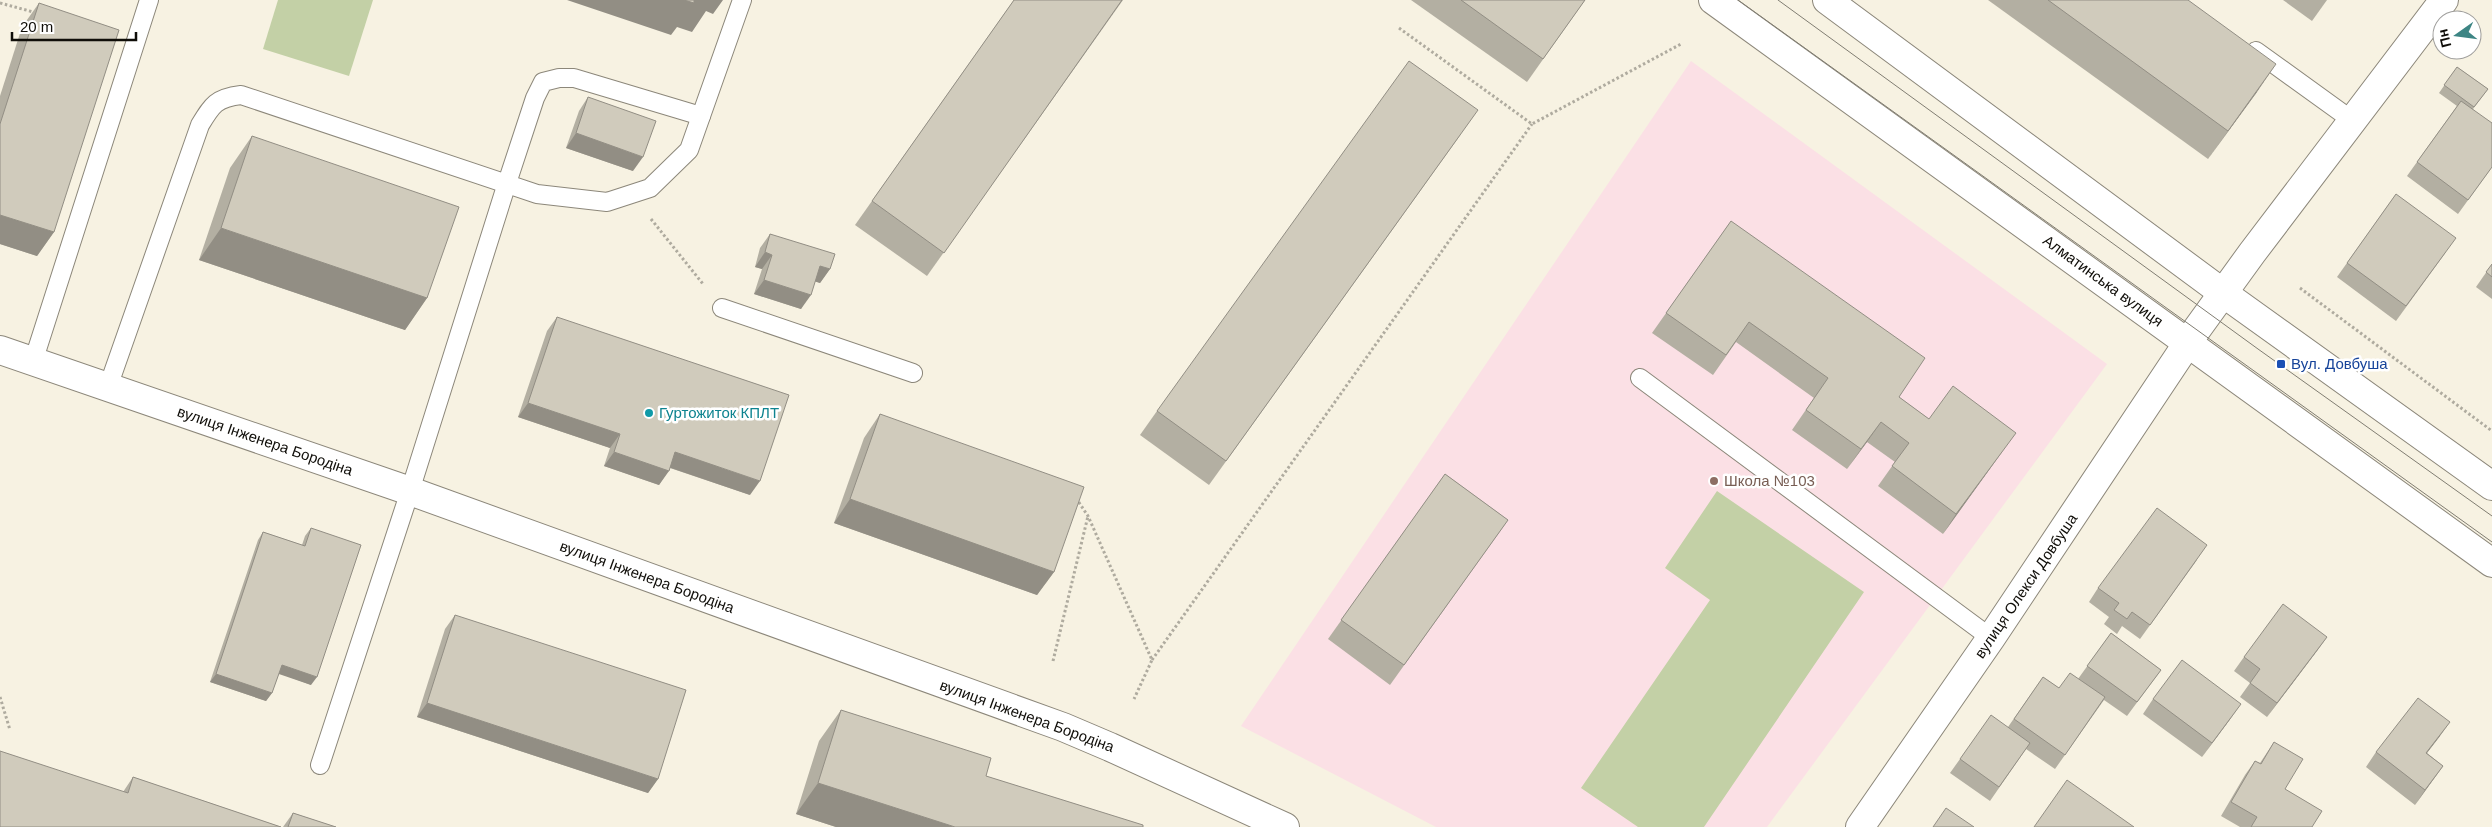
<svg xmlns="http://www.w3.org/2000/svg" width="2492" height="827" font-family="Helvetica,sans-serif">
<rect width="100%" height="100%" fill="#f7f2e2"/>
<path fill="#fbe0e5" d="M1691 61 2107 364 1767 827H1436L1241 726Z"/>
<g fill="#c3d0a6">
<path d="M278 0H373L349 76 263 49Z"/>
<path d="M1717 491 1864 592 1704 827H1638L1581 788 1710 600 1665 568Z"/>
</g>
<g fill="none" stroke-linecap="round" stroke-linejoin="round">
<defs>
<g id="lane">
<path d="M2256 51 2353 121"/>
<path d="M722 308 913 373"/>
<path d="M33 362 149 0"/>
<path d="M1640 378 1991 638"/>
<path d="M108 387 200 125C212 105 216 98 241 95L537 194 607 202 650 188 689 150 742 0"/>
<path d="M320 765 410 491 507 183 535 98 543 82 559 78H574L701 116"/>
</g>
<g id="street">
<path d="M0 350 410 491 1063 727 1110 747 1285 827"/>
<path d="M1860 827 1991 638 2197 329 2252 253 2444 0"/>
</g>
<g id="secondary">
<path d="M1713 0 2492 563"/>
<path d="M1827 0 2223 293 2492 486"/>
</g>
</defs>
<use href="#lane" stroke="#8c877a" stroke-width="20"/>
<use href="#street" stroke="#8c877a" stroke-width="30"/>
<use href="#secondary" stroke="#8c877a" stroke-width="30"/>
<g stroke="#afab9f" stroke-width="3" stroke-dasharray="2.5 2.5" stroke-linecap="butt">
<path d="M0 3 37 13"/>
<path d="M1399 28 1532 124 1681 44"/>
<path d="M651 219 703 284"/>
<path d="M2300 288 2492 431"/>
<path d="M1076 498 1088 516 1152 660 1134 699"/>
<path d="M1152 660 1532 124"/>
<path d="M1053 661 1088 516"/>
<path d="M0 697 10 730"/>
</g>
<use href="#lane" stroke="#fff" stroke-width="18"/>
<use href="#street" stroke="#fff" stroke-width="28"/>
<use href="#secondary" stroke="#fff" stroke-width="28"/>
<g stroke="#807d72" stroke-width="1">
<path d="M1738 0 2492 542"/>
<path d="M1778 0 2258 349 2492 516"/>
</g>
</g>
<g fill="#b3afa2">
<path d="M1014 0H1123L927 276 855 225Z"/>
<path d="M1411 0H1585L1527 82Z"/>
<path d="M1988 0H2188L2257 92 2208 159Z"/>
<path d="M2283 0H2327L2312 21Z"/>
<path d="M39 3 54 232 37 256 0 244V96L22 27Z"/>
<path d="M2457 67 2488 89 2473 109 2492 167 2458 214 2407 176 2457 106 2439 93Z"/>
<path d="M588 97 633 171 566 148 579 111Z"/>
<path d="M1461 134 1209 485 1140 435 1157 411Z"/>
<path d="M252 136 427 298 405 330 199 260 230 168Z"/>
<path d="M2396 194 2446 252 2396 321 2337 277Z"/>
<path d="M1731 221 1899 397 1929 419 2002 452 1943 534 1878 486 1895 462 1867 442 1847 469 1792 430 1814 398 1736 342 1713 375 1652 333Z"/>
<path d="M770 234 830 269 820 283 815 281 801 309 754 294 762 269 755 267 760 248Z"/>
<path d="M2492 264V299L2476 287Z"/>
<path d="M557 317 750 495 670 468 659 485 604 466 610 448 518 417 547 331Z"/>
<path d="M880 414 1054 572 1037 595 834 523 864 438Z"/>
<path d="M1445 474 1508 520 1390 685 1328 639Z"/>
<path d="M311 528V685L279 673 272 693 266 701 210 682 258 540 263 532 302 545 305 536Z"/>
<path d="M2197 560 2140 639 2122 626 2117 634 2104 624 2109 617 2089 602 2098 588Z"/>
<path d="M455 615 658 779 648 793 417 717 445 629Z"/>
<path d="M2111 633 2161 670 2127 716 2104 700 2055 769 2026 749 1990 801 1950 773 1960 759 2008 727 2043 677 2059 688 2078 679Z"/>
<path d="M2327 637 2267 717 2240 697 2250 683 2234 671 2244 657Z"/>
<path d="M2153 699 2231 718 2202 757 2143 714Z"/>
<path d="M841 710 986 776 1143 827H836L796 814 819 741Z"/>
<path d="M2440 736 2427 753 2443 766 2415 805 2366 767 2376 752Z"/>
<path d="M2274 742 2285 789 2312 827H2240L2221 816 2245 775 2255 761 2260 763Z"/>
<path d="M133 777 281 827H0L123 792Z"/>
<path d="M293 813 336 827H283Z"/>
</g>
<g fill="#928e84">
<path d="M567 0H723L713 14 706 11 692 32 677 27 671 35Z"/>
<path d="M2276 64 2257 92 2208 159 2228 131Z"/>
<path d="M576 133 643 157 633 171 566 148Z"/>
<path d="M0 215 54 232 37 256 0 244Z"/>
<path d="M221 228 427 298 405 330 199 260Z"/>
<path d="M765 252 772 255 762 269 755 267Z"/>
<path d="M820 266 830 269 820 283 810 280Z"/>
<path d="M764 280 811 295 801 309 754 294Z"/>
<path d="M528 403 620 434 610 448 518 417Z"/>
<path d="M1881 422 1867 442 1847 469 1861 449Z"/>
<path d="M2016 433 2002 452 1943 534 1956 514Z"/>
<path d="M614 452 669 471 659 485 604 466Z"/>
<path d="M675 452 760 481 750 495 665 466Z"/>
<path d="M850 499 1054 572 1037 595 834 523Z"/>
<path d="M2327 637 2317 651 2267 717 2277 703Z"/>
<path d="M282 665 317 677 311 685 276 673Z"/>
<path d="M216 674 272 693 266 701 210 682Z"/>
<path d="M427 703 658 779 648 793 417 717Z"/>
<path d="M2241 704 2231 718 2202 757 2212 743Z"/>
<path d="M2450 722 2440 736 2416 767 2426 753Z"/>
<path d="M2443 766 2433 780 2415 805 2425 790Z"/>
<path d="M818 783 955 827H836L796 814Z"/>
</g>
<g fill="#d0cbbc" stroke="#928e84">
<path d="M684 0H694V3Z"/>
<path d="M1014 0H1122L944 253 872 201Z"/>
<path d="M1461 0H1585L1543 59Z"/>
<path d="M2048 0H2188L2276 64 2228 131Z"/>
<path d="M39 3 119 30 54 232 0 215V124Z"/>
<path d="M1409 61 1478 110 1226 461 1157 411Z"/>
<path d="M2457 67 2488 89 2474 107 2444 85Z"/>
<path d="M588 97 656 121 643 157 576 133Z"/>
<path d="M2461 101 2492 123V167L2468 200 2417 162Z"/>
<path d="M252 136 459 207 427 298 221 228Z"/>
<path d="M2396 194 2456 238 2406 306 2347 263Z"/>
<path d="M1731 221 1925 358 1899 397 1929 419 1953 386 2016 433 1956 514 1892 466 1909 443 1881 422 1861 449 1806 410 1828 378 1749 322 1726 355 1666 313Z"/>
<path d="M770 234 835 254 830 269 820 266 811 295 764 280 772 255 765 252Z"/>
<path d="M2492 264V277L2486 272Z"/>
<path d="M557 317 789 395 760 481 675 452 669 471 614 452 620 434 528 403Z"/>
<path d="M880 414 1084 487 1054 572 850 499Z"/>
<path d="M1445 474 1508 520 1404 665 1341 620Z"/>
<path d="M2157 508 2207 545 2150 625 2132 612 2127 619 2114 610 2119 603 2098 588Z"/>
<path d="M311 528 361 545 317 677 282 665 272 693 216 674 263 532 305 546Z"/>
<path d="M2283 604 2327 637 2277 703 2250 683 2260 669 2244 657Z"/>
<path d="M455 615 686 690 658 779 427 703Z"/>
<path d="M2111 633 2161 670 2137 702 2087 666Z"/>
<path d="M2182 660 2241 704 2212 743 2153 699Z"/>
<path d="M2070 673 2105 697 2065 755 2014 719 2043 677 2059 688Z"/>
<path d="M2418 698 2450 722 2426 753 2443 766 2425 790 2376 752Z"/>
<path d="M841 710 991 758 986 776 1143 825V827H955L818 783Z"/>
<path d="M1991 715 2030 743 1999 787 1960 759Z"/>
<path d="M2274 742 2303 759 2285 789 2322 811 2312 827H2251L2257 817 2231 802 2255 761 2261 764Z"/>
<path d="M0 751 128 793 133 777 281 827H0Z"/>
<path d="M2067 780 2134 827H2034Z"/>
<path d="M1946 808 1974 827H1933Z"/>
<path d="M293 813 336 827H288Z"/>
</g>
<rect fill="#1a4fb4" stroke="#fff" stroke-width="2" x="2276" y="359" width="10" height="10" rx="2.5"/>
<circle fill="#0f9aa8" stroke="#fff" stroke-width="2" cx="649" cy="413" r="5"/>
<circle fill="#8d6e63" stroke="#fff" stroke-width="2" cx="1714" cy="481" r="5"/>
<g text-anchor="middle" stroke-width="5" stroke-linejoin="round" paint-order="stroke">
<g font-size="15" fill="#0f0d08" stroke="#fff">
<text transform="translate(2103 281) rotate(36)" y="5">Алматинська вулиця</text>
<text transform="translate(265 441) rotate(19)" y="5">вулиця Інженера Бородіна</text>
<text transform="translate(647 577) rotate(20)" y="5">вулиця Інженера Бородіна</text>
<text transform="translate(2026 586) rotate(-56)" y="5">вулиця Олекси Довбуша</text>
<text transform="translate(1027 716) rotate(20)" y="5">вулиця Інженера Бородіна</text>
</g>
<g font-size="15" fill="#164399" stroke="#fff" text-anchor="start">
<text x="2291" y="369">Вул. Довбуша</text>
</g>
<g font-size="15" fill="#0d838f" stroke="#fff" text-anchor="start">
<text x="659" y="418">Гуртожиток КПЛТ</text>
</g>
<g font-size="15" fill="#785e54" stroke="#fff" text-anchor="start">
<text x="1724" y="486">Школа №103</text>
</g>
</g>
<g transform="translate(2457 35) rotate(256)"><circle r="24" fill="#ffffff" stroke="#9f9e9c"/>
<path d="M0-4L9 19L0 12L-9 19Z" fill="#3d8584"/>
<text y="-8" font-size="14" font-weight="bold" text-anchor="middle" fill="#0f0d08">Пн</text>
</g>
<path d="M12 32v8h124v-8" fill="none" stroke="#0f0d08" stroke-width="2.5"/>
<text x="20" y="32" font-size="15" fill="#0f0d08" stroke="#ffffff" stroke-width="4" paint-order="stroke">20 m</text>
</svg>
